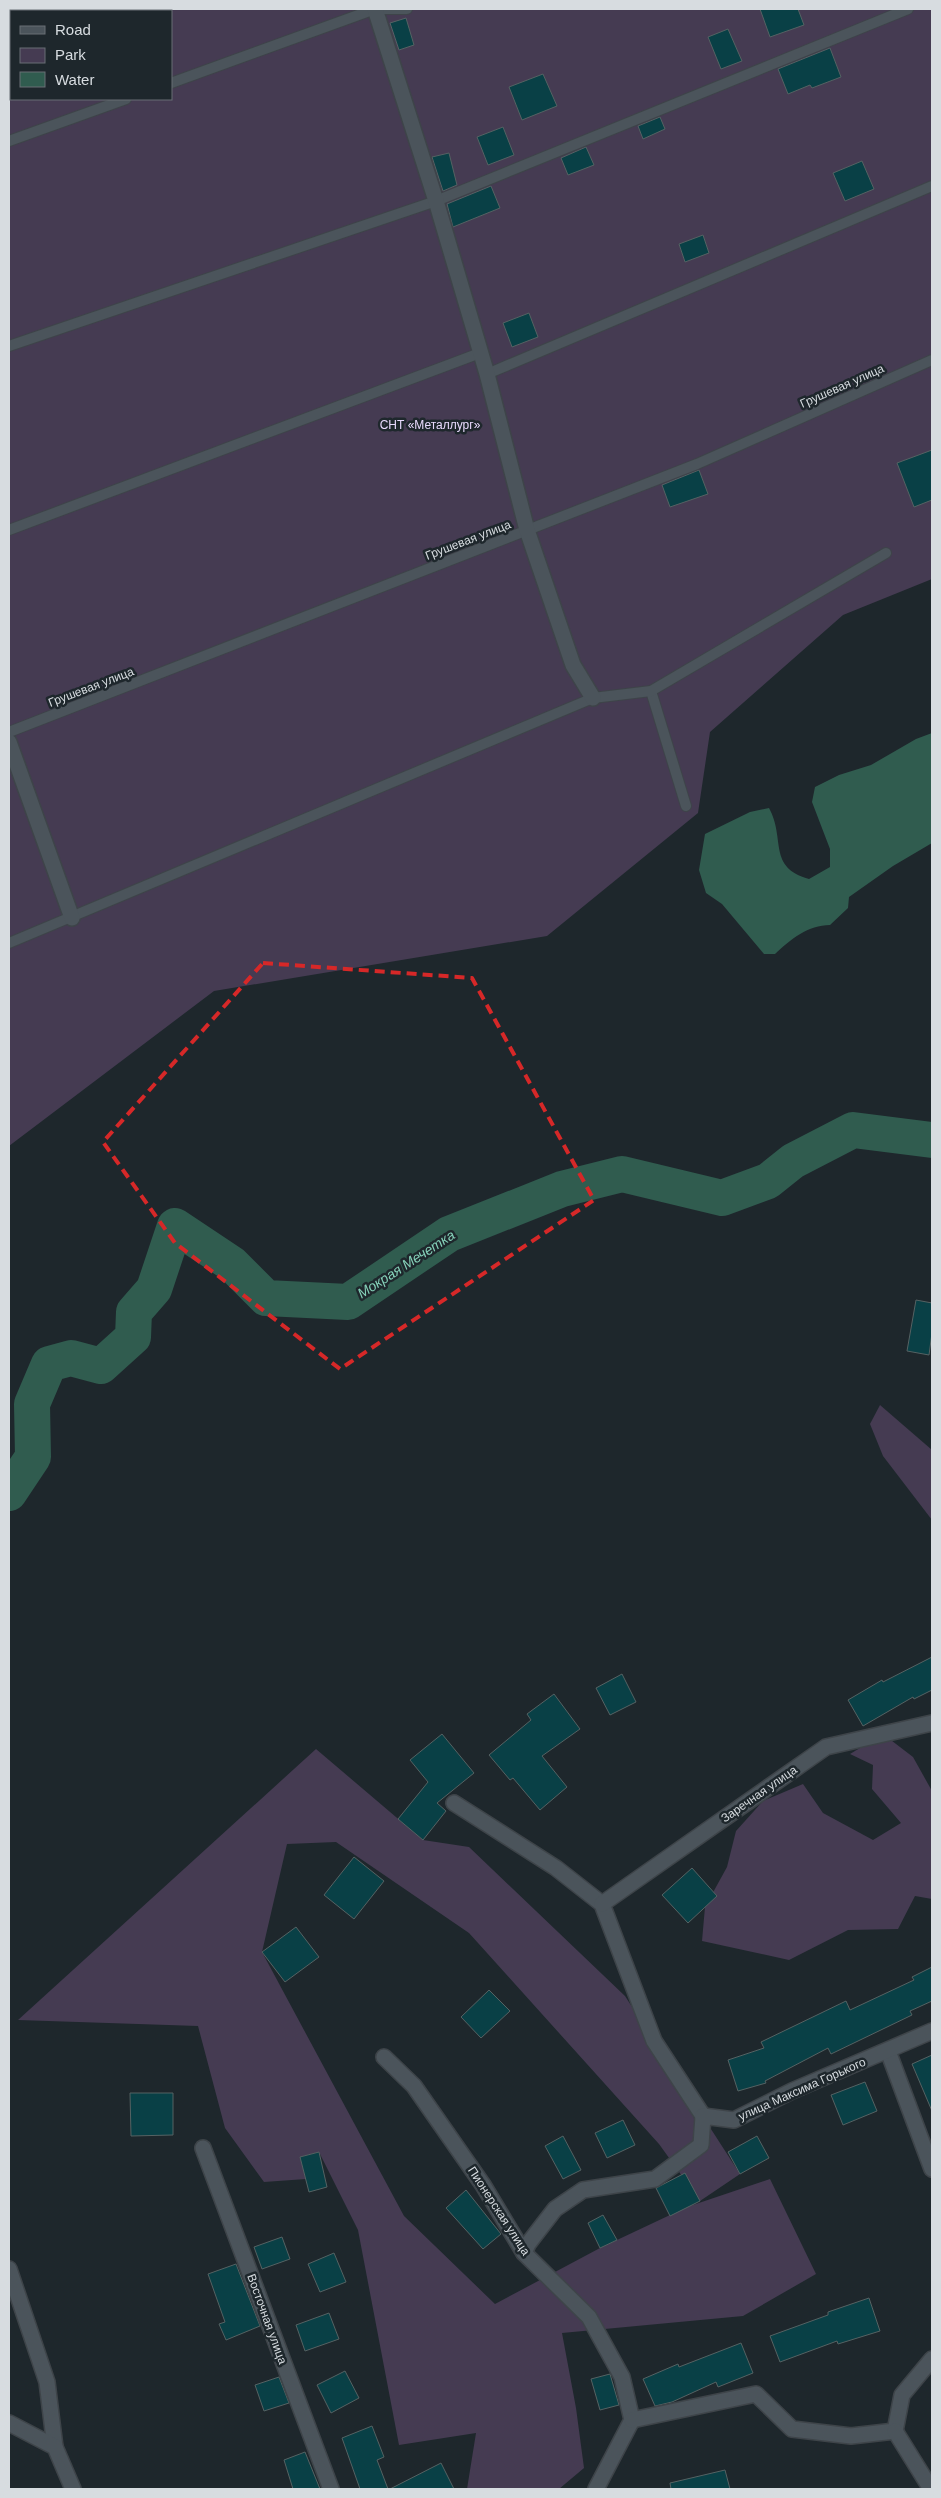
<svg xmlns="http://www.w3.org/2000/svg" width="941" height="2498" font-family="Helvetica,sans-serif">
<rect width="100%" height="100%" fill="#1e272c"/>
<g fill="#453b52" fill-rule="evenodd">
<path d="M9 9H932V579L843 615 710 732 698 813 547 936 214 991 9 1146ZM11 11H171V99H11Z"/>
<path d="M880 1405 932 1450V1520L883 1456 870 1424Z"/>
<path d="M883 1734 913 1757 932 1791V1899L915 1896 898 1929 848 1930 789 1960 702 1941 705 1907 727 1867 736 1831 763 1801 803 1784 823 1813 873 1840 901 1823 872 1789 873 1765 850 1754Z"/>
<path d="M316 1749 423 1840 469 1847 625 1996 740 2174 700 2201 659 2144 469 1933 336 1842 287 1844 262 1952 404 2216 495 2304 600 2248 687 2207 770 2179 816 2274 743 2316 562 2333 576 2408 584 2468 559 2489H467L476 2433 399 2445 358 2230 319 2152 300 2157 306 2179 264 2182 225 2128 198 2026 18 2020Z"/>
</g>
<path fill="#305c4f" d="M932 733V843L893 866 849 897 848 908 830 925C808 925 791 939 775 954H764L722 904 706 893 699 870 705 834 750 812 769 808C786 839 767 867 809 879L830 867V849L812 802 815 787 839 775 871 765 916 739Z"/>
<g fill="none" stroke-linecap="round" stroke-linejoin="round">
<path stroke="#305c4f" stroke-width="36" d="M9 1493 33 1457 32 1404 49 1364 71 1358 101 1366 133 1337 134 1312 154 1289 175 1226 232 1264 266 1298 348 1302 449 1234 562 1189 622 1174 722 1198 768 1181 793 1161 853 1130 932 1140"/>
</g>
<g fill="#094046" stroke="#556263">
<path d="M760 9H798L804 25 770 37Z"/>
<path d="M406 18 414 45 399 50 390 23Z"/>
<path d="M728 29 742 61 721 69 708 37Z"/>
<path d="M830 48 841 77 812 88 810 85 788 94 778 69Z"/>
<path d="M543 74 557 106 522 120 509 87Z"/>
<path d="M660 117 665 129 643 139 638 126Z"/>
<path d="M503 127 514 155 488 165 477 137Z"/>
<path d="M586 147 594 165 568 175 561 158Z"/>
<path d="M449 153 457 185 443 191 432 157Z"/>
<path d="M862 161 874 189 845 201 833 173Z"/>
<path d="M491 186 500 208 453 227 447 204Z"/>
<path d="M703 235 709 253 685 262 679 244Z"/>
<path d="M529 313 538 337 512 347 503 323Z"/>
<path d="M932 450V500L914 507 897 463Z"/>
<path d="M699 470 708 494 670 507 662 485Z"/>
<path d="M916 1300 932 1303V1333L929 1355 907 1351Z"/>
<path d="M932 1657V1690L914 1699 913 1697 863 1726 848 1700 882 1680 883 1682Z"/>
<path d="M622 1674 636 1702 610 1715 596 1688Z"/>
<path d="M554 1694 580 1729 542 1756 567 1787 540 1810 513 1778 510 1780 489 1755 531 1720 527 1714Z"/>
<path d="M442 1734 474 1773 437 1803 446 1811 423 1840 398 1819 428 1782 410 1760Z"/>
<path d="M354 1857 384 1881 354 1919 324 1895Z"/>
<path d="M692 1868 717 1896 688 1923 662 1895Z"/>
<path d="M296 1927 319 1957 285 1982 262 1952Z"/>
<path d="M932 1967V2001L910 2011 912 2015 831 2054 828 2048 765 2081 766 2083 738 2091 728 2060 764 2048 761 2042 846 2001 850 2010 914 1980 912 1977Z"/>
<path d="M489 1990 510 2011 481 2038 461 2017Z"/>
<path d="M932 2055V2111L912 2064Z"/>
<path d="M865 2082 877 2111 843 2125 831 2095Z"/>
<path d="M130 2093H173V2135L131 2136Z"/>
<path d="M623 2120 635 2145 607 2158 595 2133Z"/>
<path d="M563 2136 581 2170 563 2179 545 2146Z"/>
<path d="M757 2136 769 2158 740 2174 728 2152Z"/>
<path d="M319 2152 327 2187 309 2192 300 2157Z"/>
<path d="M685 2173 700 2201 670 2216 656 2188Z"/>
<path d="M466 2190 501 2234 483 2249 446 2208Z"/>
<path d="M603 2215 617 2240 600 2248 588 2223Z"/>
<path d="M282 2237 290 2259 262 2269 254 2247Z"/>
<path d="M334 2253 346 2282 320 2292 308 2264Z"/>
<path d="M236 2264 260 2326 226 2340 219 2324 225 2322 208 2274Z"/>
<path d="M869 2298 880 2331 838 2344 837 2341 780 2362 770 2336 828 2315V2312Z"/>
<path d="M329 2313 339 2339 305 2351 296 2325Z"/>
<path d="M741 2343 753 2373 718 2387 716 2382 672 2402 655 2406 643 2379 678 2364 679 2367Z"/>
<path d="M345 2371 359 2398 331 2413 317 2385Z"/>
<path d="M610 2374 619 2405 600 2410 591 2379Z"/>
<path d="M279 2377 289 2403 264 2411 255 2385Z"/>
<path d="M372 2426 384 2457 377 2460 388 2489H360L342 2438Z"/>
<path d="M305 2452 320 2489H293L284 2460Z"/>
<path d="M441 2463 454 2489H390Z"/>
<path d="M725 2470 730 2489H671L670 2483Z"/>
</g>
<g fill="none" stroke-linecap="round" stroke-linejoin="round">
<defs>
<g id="lane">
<path d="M171 83 375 9H407"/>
<path d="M9 141 126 99"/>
<path d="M9 346 436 201 908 9"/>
<path d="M487 374 932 186"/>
<path d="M9 530 480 353"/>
<path d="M651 691 686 806"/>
<path d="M9 732 697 464 932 360"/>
<path d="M9 943 593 698 651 691 886 553"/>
</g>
<g id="street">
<path d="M375 9 436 201 487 374 527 530 573 665 593 698"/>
<path d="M9 742 72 918"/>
<path d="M454 1803 556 1868 602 1904 654 2041 703 2116"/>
<path d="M602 1904 826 1747 932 1723"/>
<path d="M888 2051 932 2169"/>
<path d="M384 2057 414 2086 483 2185 524 2253 589 2317 622 2377 632 2420 596 2489"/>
<path d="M203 2148 331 2489"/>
<path d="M524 2253 528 2244 555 2209 583 2190 655 2179 701 2145 703 2116 734 2120 792 2091 932 2031"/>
<path d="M9 2269 47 2382 55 2447"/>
<path d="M632 2420 756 2394 792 2429 851 2436 895 2431 902 2395 932 2359"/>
<path d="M9 2423 55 2447 73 2489"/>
<path d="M895 2431 931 2489"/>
</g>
</defs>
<use href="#lane" stroke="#3e4449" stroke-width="12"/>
<use href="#street" stroke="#3e4449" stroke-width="18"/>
<use href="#lane" stroke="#4b545b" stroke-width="10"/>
<use href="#street" stroke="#4b545b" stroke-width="15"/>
</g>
<path fill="none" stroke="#d62828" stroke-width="4" stroke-dasharray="10 6" stroke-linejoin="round" d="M263 963 472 978 594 1200 340 1369 175 1243 103 1142Z"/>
<g text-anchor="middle" stroke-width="5" stroke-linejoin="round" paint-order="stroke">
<g font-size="12" fill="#d7dce0" stroke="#1e272c">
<text transform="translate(842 386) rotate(-24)" y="4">Грушевая улица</text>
<text transform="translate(468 540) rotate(-21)" y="4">Грушевая улица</text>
<text transform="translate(91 687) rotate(-21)" y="4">Грушевая улица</text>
<text transform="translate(759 1794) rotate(-35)" y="4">Заречная улица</text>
<text transform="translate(802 2089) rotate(-24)" y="4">улица Максима Горького</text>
<text transform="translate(499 2211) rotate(57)" y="4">Пионерская улица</text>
<text transform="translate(267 2319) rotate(70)" y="4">Восточная улица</text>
</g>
<g font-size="12" fill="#e7d9fc" stroke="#1e272c">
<text x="430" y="429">СНТ «Металлург»</text>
</g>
<g font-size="14" font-style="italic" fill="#86d2ba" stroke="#1e272c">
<text transform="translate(406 1264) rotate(-33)" y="5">Мокрая Мечетка</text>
</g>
</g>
<rect width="941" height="2498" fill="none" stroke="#d7dce0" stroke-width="20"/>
<rect x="10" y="10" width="162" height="90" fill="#1e272c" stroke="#686f74"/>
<rect x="20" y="26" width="25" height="8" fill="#4b545b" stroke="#686f74"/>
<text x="55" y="35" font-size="15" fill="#d7dce0">Road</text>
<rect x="20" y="48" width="25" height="15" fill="#453b52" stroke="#686f74"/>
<text x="55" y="60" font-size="15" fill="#d7dce0">Park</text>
<rect x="20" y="72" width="25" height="15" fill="#305c4f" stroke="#686f74"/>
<text x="55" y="85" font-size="15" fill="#d7dce0">Water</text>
</svg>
